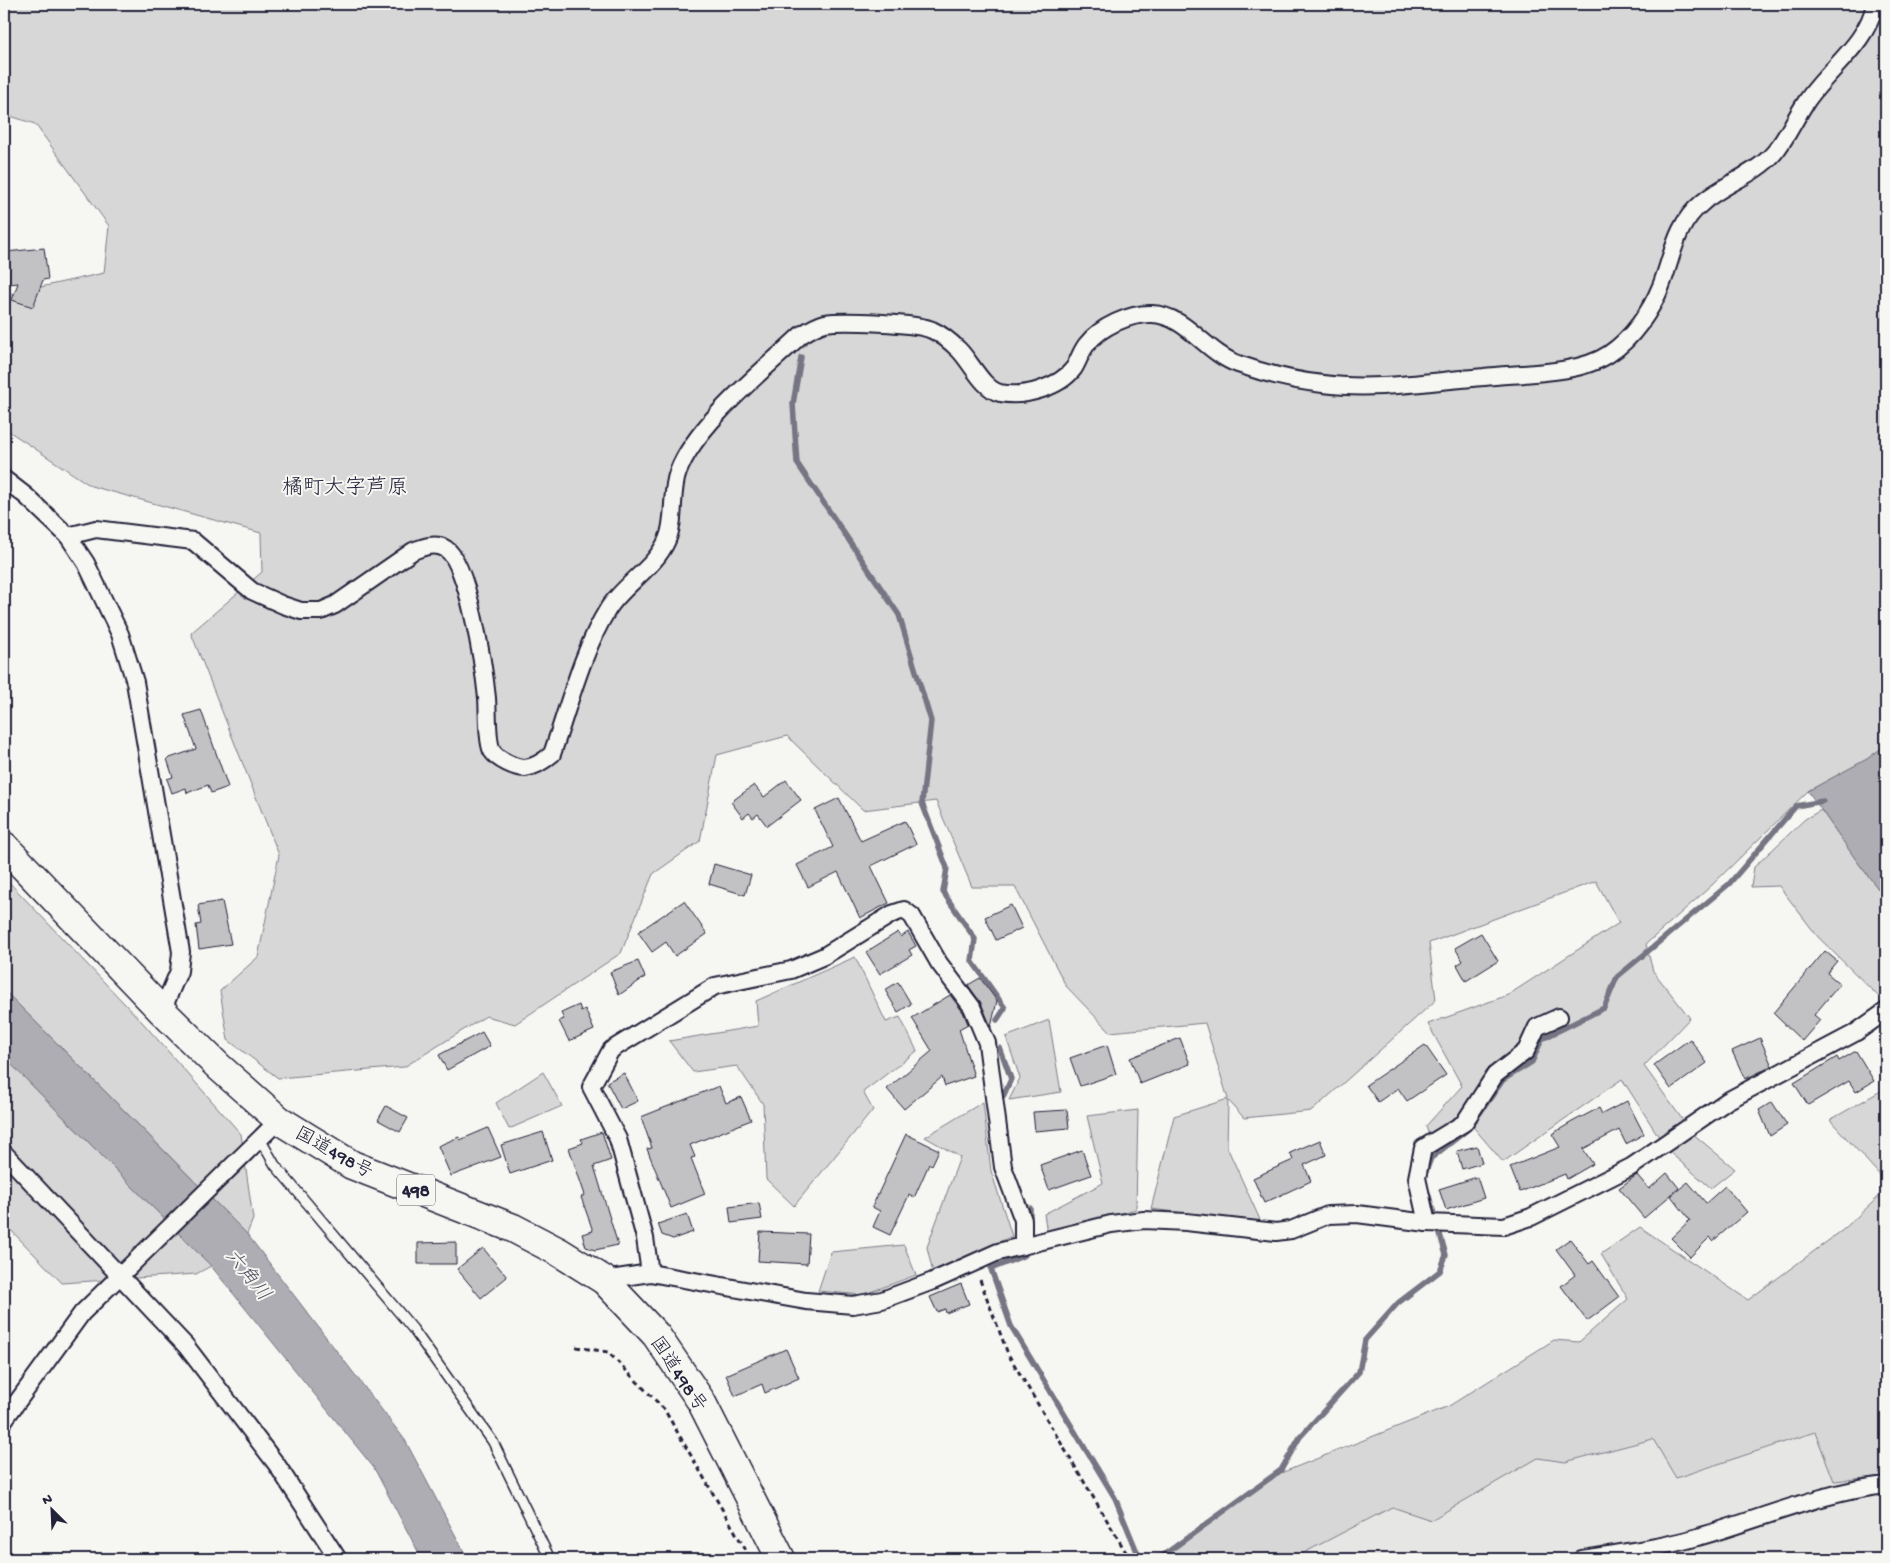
<svg xmlns="http://www.w3.org/2000/svg" width="1890" height="1563" font-family="'Gochi Hand','Klee One',sans-serif">
<rect width="100%" height="100%" fill="#f6f6f2"/>
<filter id="ink" filterUnits="userSpaceOnUse"><feTurbulence type="fractalNoise" baseFrequency=".02" numOctaves="2"/><feDisplacementMap in="SourceGraphic" scale="10" xChannelSelector="R" yChannelSelector="G"/><feConvolveMatrix kernelMatrix="1 2 1 2 8 2 1 2 1" color-interpolation-filters="sRGB"/></filter>
<g filter="url(#ink)">
<path fill="#e6e6e4" d="M1816 1432 1834 1480 1886 1476V1559H1292L1392 1507 1431 1520 1538 1458 1565 1462 1654 1439 1676 1478Z"/>
<g fill="#d7d7d7" stroke="#7c7c89">
<path d="M4 4H1886V745L1867 759 1808 791 1711 886 1646 944 1653 971 1690 1018 1644 1066 1692 1133 1735 1169 1711 1188 1668 1151 1622 1079 1503 1162 1463 1115 1429 1136 1426 1126 1462 1086 1428 1024 1508 995 1619 923 1596 881 1429 943 1436 1000 1312 1111 1244 1118 1228 1100 1227 1147 1261 1222 1151 1209 1174 1116 1228 1099 1205 1023 1110 1032 1066 986 1015 887H972L936 801 863 810 787 736 717 755 700 841 653 874 621 953 515 1024 486 1016 404 1067 278 1078 228 1040 220 991 258 957 279 855 191 633 262 572 261 533 91 486 4 428V295L104 273 109 226 35 124 4 114Z"/>
<path d="M1821 810 1859 864 1886 899V995L1879 997 1818 937 1779 886 1751 887 1754 867 1805 819Z"/>
<path d="M4 877 143 1023 241 1134 253 1219 247 1234 4 990Z"/>
<path d="M855 957 886 1022 900 1017 917 1051 863 1092 873 1110 794 1206 766 1179 763 1104 737 1066 693 1072 669 1041 758 1026 756 1001Z"/>
<path d="M1049 1020 1061 1092 1009 1100 1020 1078 1006 1037Z"/>
<path d="M4 1057 211 1266 196 1274 62 1283 4 1223Z"/>
<path d="M543 1072 562 1106 509 1129 496 1103Z"/>
<path d="M1886 1088V1182L1830 1120Z"/>
<path d="M983 1102 991 1171 1012 1236 933 1273 927 1247 960 1157 925 1137Z"/>
<path d="M1138 1110 1136 1209 1047 1233 1044 1214 1103 1183 1087 1116Z"/>
<path d="M1886 1190V1476L1834 1481 1815 1432 1676 1478 1653 1439 1565 1462 1538 1458 1431 1520 1392 1507 1292 1559H1159L1281 1473 1449 1406 1554 1340 1579 1342 1628 1299 1601 1254 1640 1227 1748 1300 1844 1229Z"/>
<path d="M904 1245 916 1275 862 1295 818 1291 831 1252Z"/>
</g>
<g fill="#adadb3" stroke="#757583">
<path d="M1886 745V899L1859 864 1808 791 1867 759Z"/>
<path d="M4 990 247 1234 405 1440 468 1559H422L374 1468 211 1266 4 1057Z"/>
</g>
<g fill="none" stroke-linecap="round" stroke-linejoin="round">
<g stroke="#757583" stroke-width="5.5">
<path d="M801 357 793 404 797 463 899 615 931 721 922 803 947 868 943 892 975 939 972 961 1005 1008 997 1020"/>
<path d="M1000 1048 1011 1079 1003 1097"/>
<path d="M1473 1123 1503 1080 1532 1062 1542 1039 1604 1008 1617 977 1729 884 1796 806 1823 801"/>
<path d="M1425 1174 1431 1158 1467 1130"/>
<path d="M1030 1223V1208"/>
<path d="M1025 1255 991 1269 1011 1326 1115 1498 1140 1559"/>
<path d="M1158 1559 1281 1470 1300 1437 1359 1372 1365 1340 1398 1303 1440 1271 1446 1255 1428 1193"/>
</g>
</g>
<g fill="#c2c2c4" stroke="#22223b">
<path d="M44 248 48 279 43 280 33 307 12 300 18 283 9 284 6 252Z"/>
<path d="M201 710 228 787 211 793 208 785 187 793 186 788 172 793 167 779 173 777 167 759 196 749 184 715Z"/>
<path d="M786 780 801 800 767 826 758 814 753 818 749 813 743 818 731 802 754 785 764 797Z"/>
<path d="M839 798 861 841 905 821 916 844 871 866 889 903 860 918 838 872 808 887 797 865 833 847 815 810Z"/>
<path d="M714 864 751 875 745 895 709 884Z"/>
<path d="M222 901 231 944 199 949 196 925 201 924 198 905Z"/>
<path d="M684 901 707 934 675 956 666 942 652 952 638 932Z"/>
<path d="M1011 905 1022 928 996 940 985 917Z"/>
<path d="M898 932 901 937 908 932 916 946 909 950 912 955 880 974 866 952Z"/>
<path d="M1481 933 1498 961 1466 981 1457 965 1463 961 1455 948Z"/>
<path d="M1825 951 1837 961 1827 973 1840 984 1814 1015 1820 1020 1802 1041 1773 1013Z"/>
<path d="M638 961 645 977 619 995 610 972Z"/>
<path d="M980 978 997 1001 991 1027 981 1003 968 985Z"/>
<path d="M898 982 911 1004 898 1012 885 990Z"/>
<path d="M950 995 963 1012 968 1024 959 1029 974 1076 945 1086 942 1077 904 1109 887 1089 932 1051 912 1018Z"/>
<path d="M579 1005 581 1011 585 1009 594 1030 569 1041 559 1021 564 1019 561 1013Z"/>
<path d="M482 1032 490 1046 447 1070 439 1055Z"/>
<path d="M1180 1038 1190 1064 1140 1084 1130 1058Z"/>
<path d="M1760 1038 1772 1066 1745 1079 1732 1051Z"/>
<path d="M1690 1039 1707 1063 1671 1089 1654 1065Z"/>
<path d="M1107 1045 1116 1074 1080 1086 1070 1058Z"/>
<path d="M1425 1045 1446 1075 1407 1101 1398 1088 1378 1102 1366 1085Z"/>
<path d="M1856 1051 1874 1081 1856 1092 1849 1081 1808 1105 1794 1083 1837 1057 1839 1061Z"/>
<path d="M624 1073 638 1101 621 1109 607 1082Z"/>
<path d="M719 1086 726 1103 741 1097 751 1120 690 1145 695 1157 691 1158 705 1194 671 1208 647 1149 652 1148 641 1117Z"/>
<path d="M1627 1101 1644 1134 1626 1144 1619 1130 1583 1149 1593 1164 1567 1179 1565 1174 1520 1192 1510 1167 1560 1147 1552 1134 1572 1122 1599 1108 1602 1114Z"/>
<path d="M1772 1102 1787 1125 1770 1136 1759 1110Z"/>
<path d="M386 1106 408 1118 400 1132 378 1120Z"/>
<path d="M1067 1110 1069 1128 1035 1131 1033 1112Z"/>
<path d="M488 1128 501 1157 451 1176 438 1146 459 1137 460 1140Z"/>
<path d="M543 1132 552 1160 510 1174 501 1145Z"/>
<path d="M602 1132 611 1160 594 1166 618 1245 595 1250 586 1247 582 1234 593 1231 581 1197 585 1195 569 1148 583 1143 581 1139Z"/>
<path d="M906 1134 939 1150 932 1165 929 1164 914 1198 909 1195 890 1235 873 1227 880 1211 872 1207Z"/>
<path d="M1320 1140 1326 1155 1304 1165 1311 1181 1264 1203 1253 1178 1293 1160 1290 1153Z"/>
<path d="M1477 1146 1482 1163 1462 1169 1457 1151Z"/>
<path d="M1082 1150 1091 1175 1049 1190 1040 1165Z"/>
<path d="M1667 1173 1679 1188 1644 1218 1619 1188 1637 1175 1649 1189Z"/>
<path d="M1477 1177 1484 1198 1446 1210 1439 1189Z"/>
<path d="M1688 1182 1706 1203 1725 1186 1747 1212 1713 1241 1710 1237 1690 1257 1671 1238 1690 1220 1671 1196Z"/>
<path d="M759 1203 762 1219 731 1223 729 1207Z"/>
<path d="M687 1214 693 1232 673 1239 662 1235 658 1224Z"/>
<path d="M760 1232 809 1234 807 1264 758 1261Z"/>
<path d="M1570 1239 1589 1264 1593 1261 1619 1297 1587 1321 1561 1286 1575 1275 1556 1249Z"/>
<path d="M456 1242V1264H418V1243Z"/>
<path d="M483 1248 507 1277 481 1298 457 1269Z"/>
<path d="M961 1284 969 1304 946 1313 945 1309 937 1312 930 1297Z"/>
<path d="M786 1349 799 1378 765 1393 762 1384 735 1396 726 1375Z"/>
</g>
<g fill="none" stroke-linecap="round" stroke-linejoin="round">
<defs>
<path id="service" d="M260 1139 275 1165 413 1329 493 1442 550 1559"/>
<g id="minor">
<path d="M4 479 26 496 68 536 86 563 120 634 135 682 181 952 179 971 162 1011"/>
<path d="M68 536 96 529 193 541 252 591 283 605 301 611H321L335 605 413 551C423 547 436 542 446 549 468 562 484 669 487 698 488 710 487 741 492 751 498 760 515 768 525 768 535 767 545 760 552 754 568 708 583 649 608 609 624 584 655 568 667 540 676 520 670 493 678 472 696 424 763 371 801 335 809 330 817 325 825 323 841 320 918 323 932 330 941 334 952 343 959 350 971 362 983 389 1000 393 1024 398 1060 387 1074 368 1079 360 1081 351 1087 344 1100 327 1130 313 1152 314 1186 315 1206 353 1238 364 1264 373 1294 381 1323 384 1375 391 1431 381 1484 377 1520 373 1578 375 1609 354 1632 339 1651 311 1661 286 1673 256 1675 225 1702 203 1723 184 1755 175 1774 153 1787 138 1795 118 1806 102 1827 70 1868 43 1875 4"/>
<path d="M4 1153 186 1346 277 1465 338 1559"/>
<path d="M1427 1223 1417 1178 1423 1148 1464 1123 1495 1075 1526 1051 1537 1027 1559 1017"/>
<path d="M650 1273 645 1238 618 1139 591 1087 611 1050 715 986 791 970 824 956 892 914 904 910 912 916 939 963 972 1007 987 1043 1003 1167 1023 1220V1246"/>
<path d="M604 1280 650 1273 806 1301 853 1305 882 1300 933 1281 998 1252 1111 1224 1144 1220 1186 1222 1276 1232 1291 1230 1328 1215 1357 1214 1427 1223 1504 1226 1531 1217 1631 1167 1727 1101 1855 1033 1886 1011"/>
<path d="M4 1420 82 1313 279 1120"/>
<path d="M1582 1559C1621 1553 1660 1548 1698 1537 1761 1519 1822 1492 1886 1485"/>
</g>
<path id="trunk" d="M4 846 162 1011 219 1067 279 1120 352 1165 513 1228 559 1252 604 1280 656 1335 701 1401 781 1559"/>
</defs>
<use href="#service" stroke="#22223b" stroke-width="12"/>
<use href="#minor" stroke="#22223b" stroke-width="20"/>
<use href="#trunk" stroke="#22223b" stroke-width="31"/>
<g stroke="#22223b" stroke-width="3" stroke-dasharray="5 4" stroke-linecap="butt">
<path d="M980 1280 1008 1354 1130 1559"/>
<path d="M576 1347 608 1352 664 1409 751 1559"/>
</g>
<use href="#service" stroke="#f6f6f2" stroke-width="9"/>
<use href="#minor" stroke="#f6f6f2" stroke-width="16"/>
<use href="#trunk" stroke="#f6f6f2" stroke-width="28"/>
</g>
</g>
<g text-anchor="middle" stroke-width="4" stroke-linejoin="round" paint-order="stroke">
<rect fill="#f6f6f2" stroke="#626272" stroke-width="1" x="397" y="1174.5" width="38" height="31" rx="4"/>
<g font-size="18" font-weight="bold" fill="#22223b">
<text x="416" y="1196">498</text>
</g>
<g font-size="19" fill="#22223b" stroke="#f6f6f2">
<text transform="translate(335 1151) rotate(29)" y="7">国道498号</text>
<text transform="translate(680 1373) rotate(56)" y="7">国道498号</text>
</g>
<g font-size="20" font-style="italic" fill="#535365" stroke="#f6f6f2">
<text transform="translate(249 1274) rotate(51)" y="7">六角川</text>
</g>
<g font-size="21" fill="#22223b" stroke="#f6f6f2">
<text x="345" y="493">橘町大字芦原</text>
</g>
</g>
<rect width="1890" height="1563" fill="none" stroke="#f6f6f2" stroke-width="20"/>
<rect x="10" y="10" width="1870" height="1543" fill="none" stroke="#22223b" stroke-width="2" filter="url(#ink)"/>
<g transform="translate(52 1510) rotate(336)" stroke="#f6f6f2" stroke-width="4" paint-order="stroke">
<path d="M0-4L9 19L0 12L-9 19Z" fill="#22223b"/>
<text y="-8" font-size="14" font-weight="bold" text-anchor="middle" fill="#22223b">N</text>
</g>
</svg>
